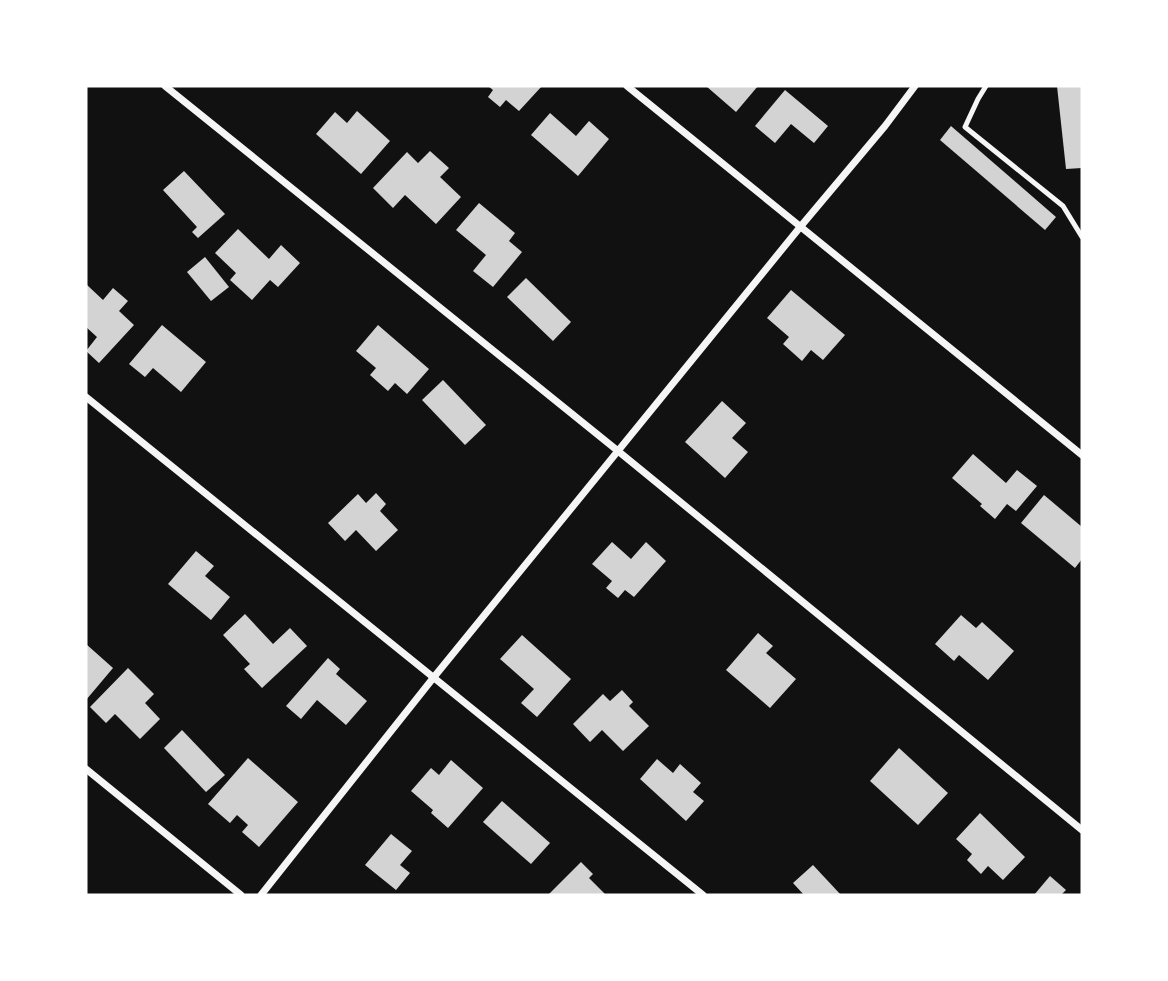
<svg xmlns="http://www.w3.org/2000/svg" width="1168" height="981" font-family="Mulish,sans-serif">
<rect width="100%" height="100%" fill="#111"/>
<g fill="#d3d3d3">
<path d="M488 86H542L519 111 506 100 500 107 488 97 493 90Z"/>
<path d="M706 86H758L736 112Z"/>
<path d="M1057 86H1082V168L1066 169Z"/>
<path d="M785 90 828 126 814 143 791 124 775 143 755 126Z"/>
<path d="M357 111 390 141 361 174 316 134 335 112 347 123Z"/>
<path d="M550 113 576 136 589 121 609 139 578 176 531 135Z"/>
<path d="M951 126 1056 217 1045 230 940 140Z"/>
<path d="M430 151 449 168 440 177 461 197 436 224 405 195 393 208 373 188 407 152 418 163Z"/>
<path d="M184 171 225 214 198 238 192 232 197 227 163 190Z"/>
<path d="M479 203 515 233 509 241 522 252 493 287 473 271 486 255 456 230Z"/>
<path d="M238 229 269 259 281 245 300 263 278 287 270 280 252 300 230 280 236 273 215 253Z"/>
<path d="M205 257 229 287 211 301 187 272Z"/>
<path d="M526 278 571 322 553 341 507 297Z"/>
<path d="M86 284 103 300 113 288 128 301 119 311 134 325 99 363 86 351 97 337 86 327Z"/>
<path d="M791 290 845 335 823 360 811 350 802 361 783 344 789 337 767 318Z"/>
<path d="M162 325 206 362 181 392 153 368 145 377 129 364Z"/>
<path d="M378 325 429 369 407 394 395 383 388 391 370 375 376 368 356 351Z"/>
<path d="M443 380 486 425 465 445 422 400Z"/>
<path d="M722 401 746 423 732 438 748 452 725 478 685 442Z"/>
<path d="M973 454 1006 483 1017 470 1037 486 1016 511 1007 504 995 519 980 506 982 504 952 478Z"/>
<path d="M376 493 386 504 380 511 398 530 376 551 356 530 345 541 328 523 358 494 366 503Z"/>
<path d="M1044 495 1082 527V559L1075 568 1021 523Z"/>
<path d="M612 542 631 559 646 542 666 561 634 597 625 590 618 598 606 588 612 581 592 564Z"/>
<path d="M196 551 214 566 205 576 230 597 211 620 168 584Z"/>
<path d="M245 614 273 644 290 628 307 646 262 688 244 669 250 664 223 635Z"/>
<path d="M961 615 976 628 982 622 1014 651 988 680 959 655 954 661 935 644Z"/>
<path d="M758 633 773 646 766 653 796 679 770 708 726 670Z"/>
<path d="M522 635 571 679 537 717 521 703 534 689 500 659Z"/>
<path d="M86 644 113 668 86 700Z"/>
<path d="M328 658 340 669 336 674 367 701 346 725 317 700 301 719 286 706Z"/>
<path d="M128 668 154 694 145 703 160 719 140 739 115 714 106 723 90 707Z"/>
<path d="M622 690 633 702 629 706 649 726 623 751 602 730 590 742 573 724 603 694 610 701Z"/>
<path d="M182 730 225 775 206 792 164 748Z"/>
<path d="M899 748 948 793 918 825 870 781Z"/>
<path d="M248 758 298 802 259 847 242 832 248 825 237 815 230 823 208 804Z"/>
<path d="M657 759 673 773 680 764 701 783 693 792 704 801 686 821 640 779Z"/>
<path d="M451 760 483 788 448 828 431 813 433 810 411 791 431 768 439 775Z"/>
<path d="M502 801 550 843 531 864 483 822Z"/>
<path d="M980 813 1025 857 1003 880 988 866 981 874 967 860 972 854 956 839Z"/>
<path d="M391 834 412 851 400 865 410 873 396 890 365 865Z"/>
<path d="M581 862 593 874 589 878 606 895H548Z"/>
<path d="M813 865 841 895H804L793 883Z"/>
<path d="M1050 876 1066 890 1061 895H1034Z"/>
</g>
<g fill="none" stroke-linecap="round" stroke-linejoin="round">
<path stroke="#f5f5f5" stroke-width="5" d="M986 86 978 99 965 127 1063 206 1082 237"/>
<g stroke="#f5f5f5" stroke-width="7">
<path d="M165 86 618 451 1082 830"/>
<path d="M627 86 1082 455"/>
<path d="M86 397 703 895"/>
<path d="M86 769 241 895"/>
<path d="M261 895 434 677 801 226 885 126 915 86"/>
</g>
</g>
<rect width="1168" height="981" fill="none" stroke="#ffffff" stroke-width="175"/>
</svg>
